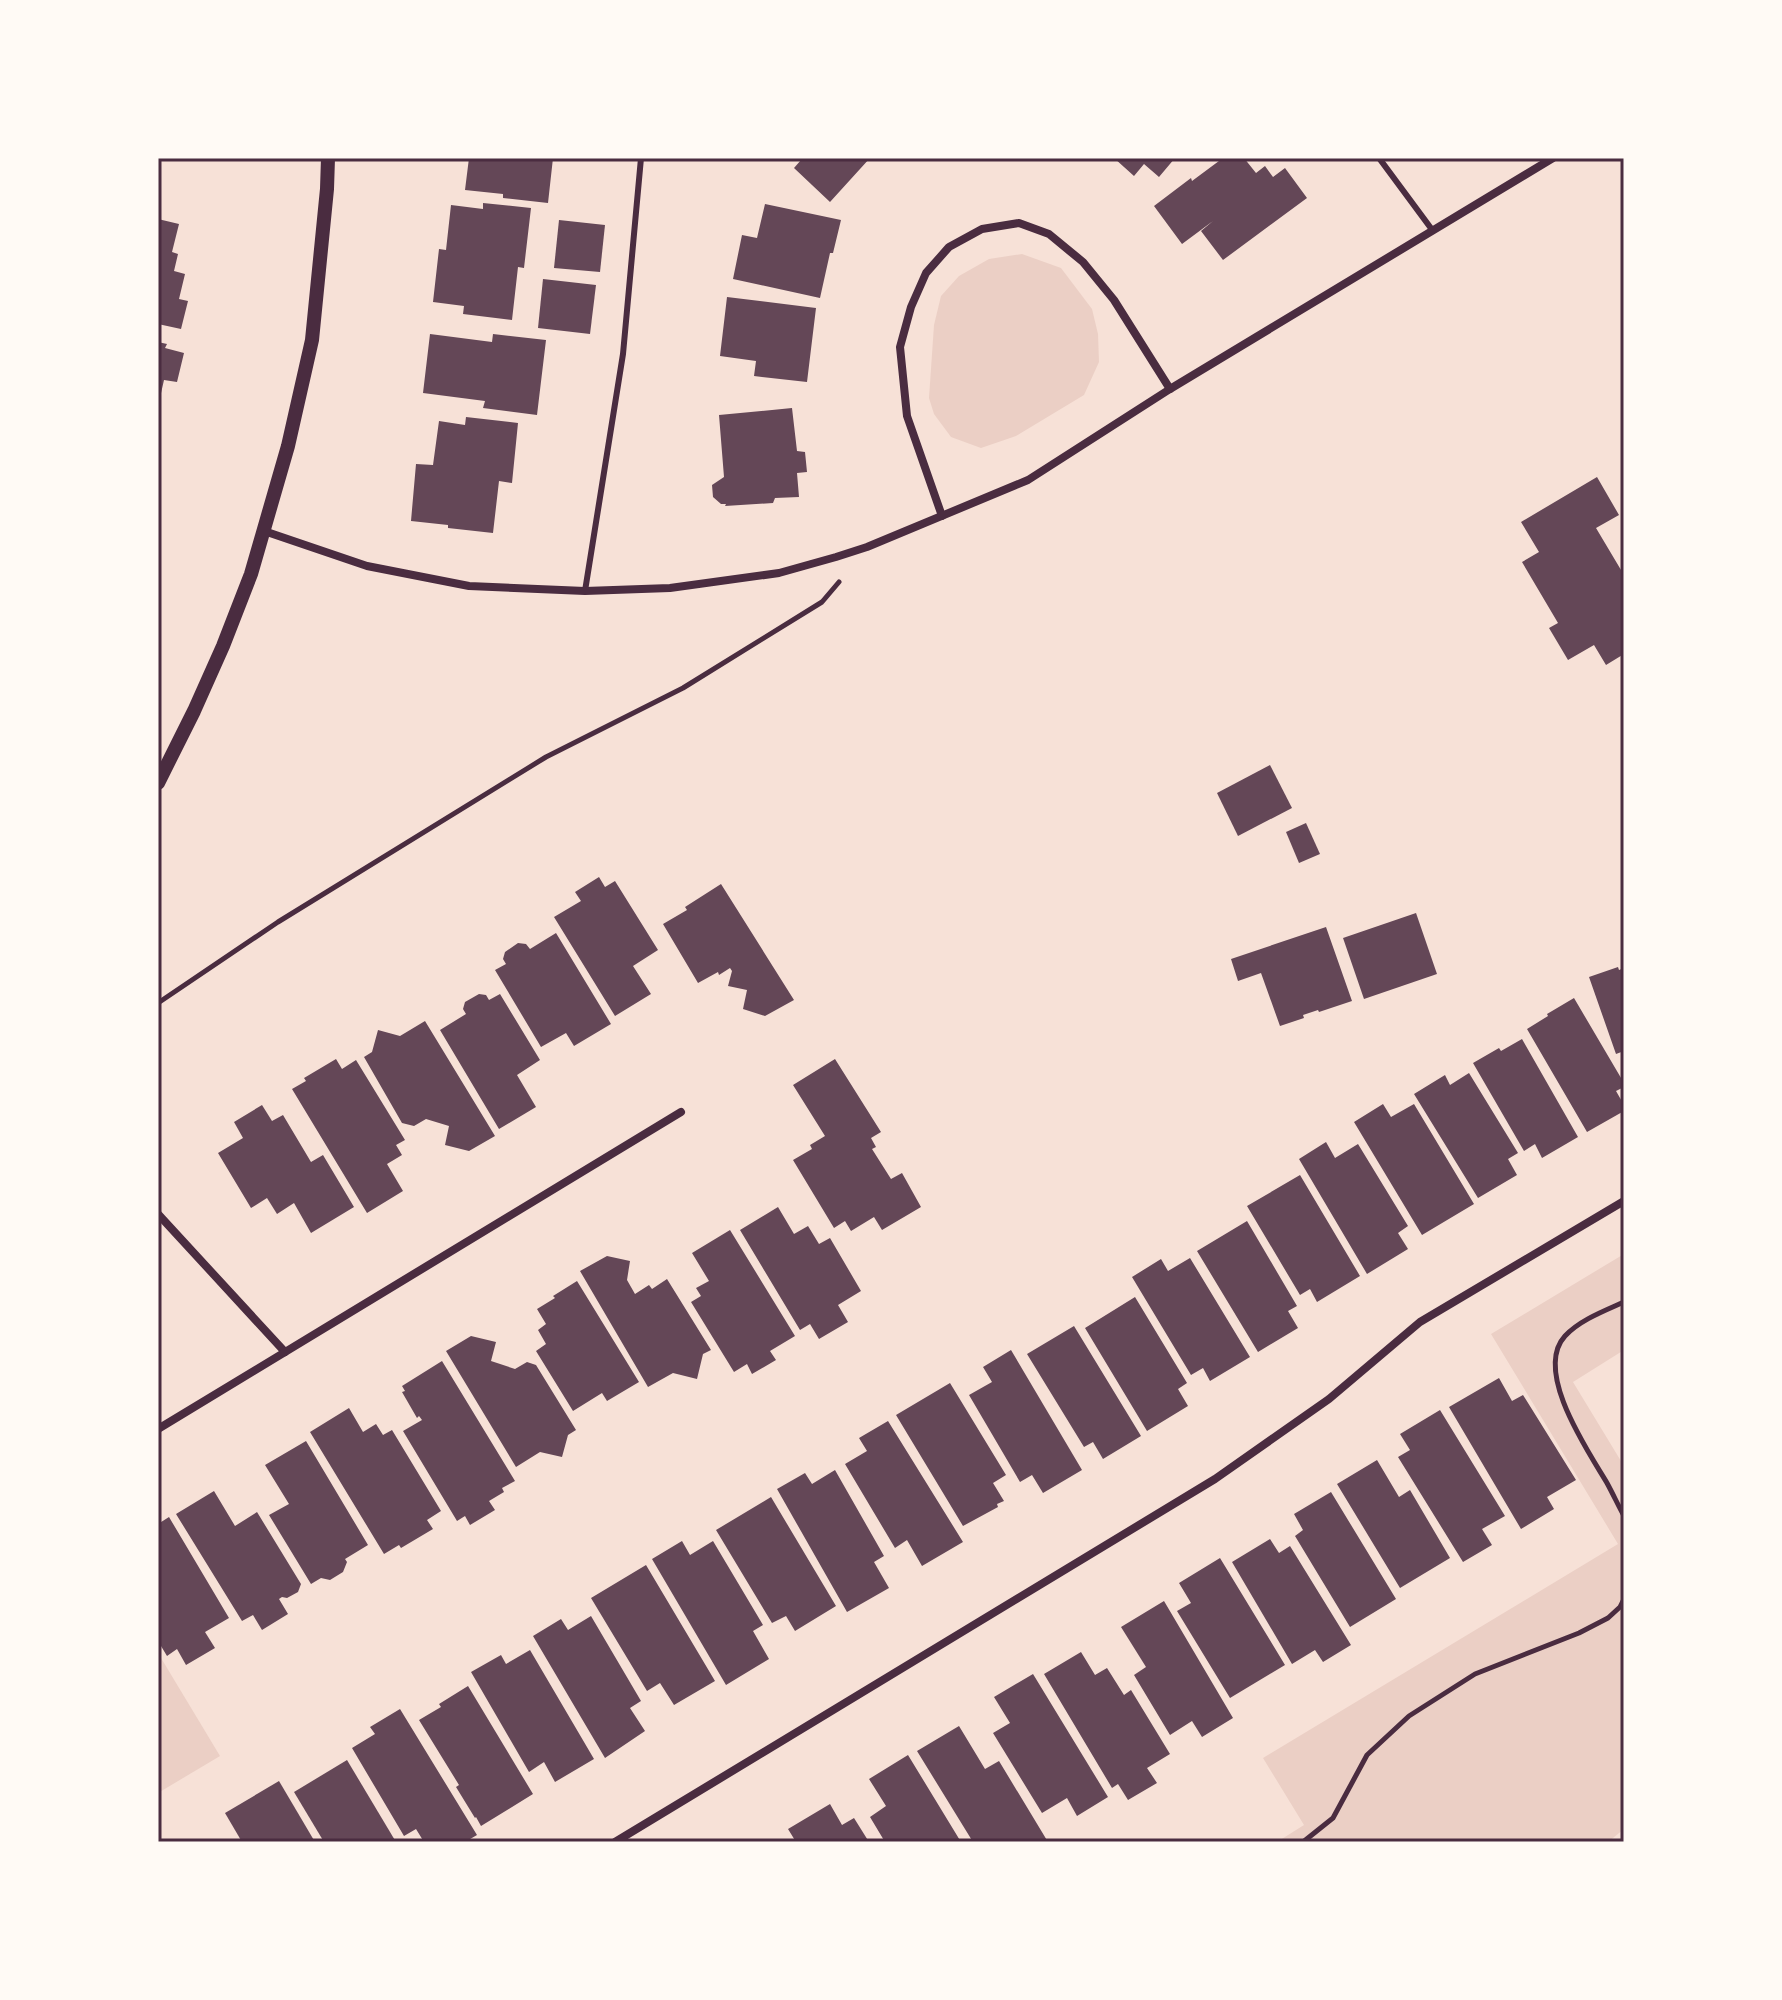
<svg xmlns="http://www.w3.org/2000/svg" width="1782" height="2000" font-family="'Open Sans',sans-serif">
<rect width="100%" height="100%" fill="#f7e1d7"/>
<g fill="#ebcfc5">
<path d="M1022 254 1061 268 1092 309 1098 334 1099 362 1084 395 1016 436 981 448 951 437 934 414 929 398 934 325 941 296 959 276 989 259Z"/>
<path d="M1624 1254V1350L1573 1382 1624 1466V1829L1608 1842H1277L1304 1825 1263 1758 1618 1544 1491 1334Z"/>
<path d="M158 1653 220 1756 158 1793Z"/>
</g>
<g fill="#644757">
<path d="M469 158H553L548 203 503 198V194L465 190Z"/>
<path d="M799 158H870L830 202 794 168 801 160Z"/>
<path d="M1114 158H1175L1159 177 1144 164 1134 176Z"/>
<path d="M1223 158H1244L1256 173 1265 166 1273 177 1285 168 1307 198 1223 260 1201 231 1213 221 1182 244 1154 206 1191 178 1192 181Z"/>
<path d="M483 203 531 208 524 268 518 267 512 320 463 314 464 306 433 302 439 249 446 250 451 205 483 209Z"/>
<path d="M765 204 841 220 833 253H830L820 298 733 279 742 235 757 238Z"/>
<path d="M158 219 179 224 172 252 178 254 174 271 185 274 179 299 188 301 181 329 158 324Z"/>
<path d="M559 220 605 225 600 272 554 268Z"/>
<path d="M543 279 596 285 590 334 538 328Z"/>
<path d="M727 297 816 308 807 382 754 376 756 361 720 356Z"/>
<path d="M430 334 492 342 493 334 546 340 537 415 483 408 485 401 423 393Z"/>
<path d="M158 342 167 344 165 348 184 353 177 382 164 380 159 402Z"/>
<path d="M792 408 797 451 805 452 807 472 797 473 799 497 775 498 773 503 725 506 726 504H721L713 497 712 485 724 477 719 415Z"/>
<path d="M466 417 518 423 512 483 499 481 493 533 448 528V525L411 521 416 464 433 465 439 421 465 425Z"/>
<path d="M1597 477 1619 515 1596 528 1624 575V654L1606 665 1594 645 1568 660 1549 628 1558 623 1522 562 1539 552 1521 522Z"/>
<path d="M1270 765 1292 808 1238 836 1217 793Z"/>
<path d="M1306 823 1320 854 1299 863 1286 832Z"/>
<path d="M599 877 605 887 615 881 658 950 633 966 651 994 615 1016 554 917 581 901 575 892Z"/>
<path d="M721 884 794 1000 765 1016 743 1009 747 990 728 986 732 971 730 968 719 975 718 972 698 983 663 924 687 910 685 907Z"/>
<path d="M1416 913 1437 974 1364 999 1343 938Z"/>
<path d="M1326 927 1352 1001 1319 1012 1318 1010 1303 1015 1304 1018 1280 1026 1261 973 1238 981 1231 959Z"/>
<path d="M556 933 611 1024 574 1046 566 1033 541 1047 495 970 506 964 503 959 505 952 518 943 526 944 530 949Z"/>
<path d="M1618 967 1619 970 1624 968V1051L1616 1054 1589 977Z"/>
<path d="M479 994 486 995 489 1000 500 994 540 1060 517 1075 536 1107 499 1129 440 1030 466 1014 463 1009 465 1002Z"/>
<path d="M1574 998 1624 1083V1087L1616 1091 1624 1105V1111L1587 1132 1527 1029 1548 1016 1547 1014Z"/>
<path d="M425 1021 495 1136 469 1151 445 1145 449 1126 426 1119 414 1126 402 1123 364 1057 372 1052 378 1030 400 1036Z"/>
<path d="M1522 1039 1578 1137 1542 1158 1535 1144 1524 1151 1473 1063 1499 1048 1501 1051Z"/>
<path d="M336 1059 342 1069 356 1060 405 1140 396 1145 402 1155 387 1164 403 1191 367 1213 292 1089 306 1081 304 1078Z"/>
<path d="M835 1059 881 1132 871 1138 876 1147 872 1149 891 1179 902 1173 921 1207 882 1230 874 1217 851 1231 845 1221 834 1228 793 1160 812 1149 810 1145 825 1136 793 1085Z"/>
<path d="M1469 1073 1518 1153 1508 1159 1517 1175 1478 1198 1414 1094 1445 1075 1450 1085Z"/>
<path d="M1383 1104 1391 1117 1414 1104 1474 1204 1422 1235 1354 1122Z"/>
<path d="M262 1105 272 1121 283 1115 311 1162 323 1155 354 1207 311 1233 294 1203 277 1214 267 1198 251 1208 218 1153 243 1138 234 1122Z"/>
<path d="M1326 1142 1335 1158 1358 1144 1408 1226 1398 1233 1408 1249 1367 1274 1299 1159Z"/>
<path d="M1300 1175 1360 1276 1317 1302 1310 1289 1300 1295 1247 1206Z"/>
<path d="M778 1207 794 1234 808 1226 819 1244 830 1238 861 1291 838 1305 848 1322 819 1339 810 1324 800 1330 740 1230Z"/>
<path d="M1247 1221 1297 1306 1288 1311 1298 1328 1258 1352 1197 1251Z"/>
<path d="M730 1230 795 1336 770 1351 776 1360 752 1374 747 1364 734 1372 691 1302 701 1296 696 1288 709 1281 692 1253Z"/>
<path d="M607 1256 630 1261 627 1280 635 1294 649 1285 652 1289 667 1279 711 1350 703 1354 697 1379 673 1373 648 1387 580 1271Z"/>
<path d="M1190 1258 1250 1357 1210 1381 1203 1368 1191 1375 1132 1277 1161 1259 1168 1271Z"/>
<path d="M577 1281 639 1382 607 1401 602 1393 573 1411 536 1351 546 1344 538 1330 546 1324 537 1309 555 1298 553 1296Z"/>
<path d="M1135 1297 1187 1383 1178 1389 1188 1406 1147 1431 1085 1328Z"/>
<path d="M1074 1326 1141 1436 1103 1459 1093 1442 1084 1447 1027 1354Z"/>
<path d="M471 1336 496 1342 491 1361 515 1369 527 1362 536 1365 576 1430 568 1435 562 1457 540 1452 516 1467 446 1351Z"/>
<path d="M1011 1350 1082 1470 1043 1493 1032 1475 1020 1482 969 1395 992 1382 983 1367Z"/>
<path d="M442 1361 515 1481 502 1488 504 1492 489 1501 495 1510 470 1525 465 1516 457 1521 403 1431 422 1420 419 1416 417 1418 402 1392 405 1391 402 1386Z"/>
<path d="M1499 1378 1512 1401 1523 1395 1576 1480 1547 1497 1554 1509 1521 1529 1449 1407Z"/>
<path d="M950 1383 1006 1475 993 1483 1004 1501 997 1504 998 1507 963 1526 896 1415Z"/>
<path d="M349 1408 363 1432 376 1424 383 1435 392 1430 441 1511 427 1520 433 1529 401 1548 399 1545 384 1554 310 1432Z"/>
<path d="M1440 1410 1505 1516 1482 1529 1492 1545 1463 1562 1398 1457 1410 1450 1400 1434Z"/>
<path d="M888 1421 963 1542 922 1566 907 1540 895 1548 845 1464 867 1451 859 1438Z"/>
<path d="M306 1441 368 1545 345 1559 347 1562 343 1572 330 1580 321 1578 311 1584 269 1515 289 1504 265 1465Z"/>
<path d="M1377 1460 1399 1497 1410 1490 1450 1558 1400 1588 1337 1484Z"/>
<path d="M835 1470 884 1556 874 1562 889 1588 847 1612 777 1489 805 1473 812 1484Z"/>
<path d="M214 1491 235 1526 257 1512 301 1584 298 1592 287 1598 282 1597 279 1599 288 1614 262 1630 253 1615 242 1621 176 1514Z"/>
<path d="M1331 1492 1396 1599 1350 1627 1295 1536 1303 1530 1294 1514Z"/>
<path d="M771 1497 836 1606 795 1631 786 1616 772 1623 716 1530Z"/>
<path d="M169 1517 229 1618 205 1632 215 1648 186 1665 177 1649 167 1656 158 1641V1524Z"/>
<path d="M1270 1539 1279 1553 1290 1546 1351 1645 1323 1662 1315 1650 1292 1664 1232 1562Z"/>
<path d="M682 1541 690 1555 713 1541 763 1625 753 1631 769 1659 726 1685 652 1559Z"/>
<path d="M1220 1558 1285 1665 1230 1698 1177 1611 1191 1603 1179 1583Z"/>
<path d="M646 1565 715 1681 674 1705 660 1683 647 1691 591 1598Z"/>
<path d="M1164 1601 1233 1718 1202 1737 1192 1721 1170 1735 1134 1675 1146 1667 1121 1627Z"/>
<path d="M591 1616 641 1701 630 1708 645 1731 605 1758 533 1636 561 1619 568 1630Z"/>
<path d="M530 1650 594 1759 555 1782 544 1762 529 1772 471 1672 501 1655 506 1664Z"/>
<path d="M1081 1652 1095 1675 1107 1668 1124 1695 1131 1690 1170 1754 1147 1768 1157 1783 1128 1800 1118 1784 1112 1788 1044 1674Z"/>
<path d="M1033 1674 1108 1797 1077 1816 1067 1798 1042 1813 993 1733 1010 1723 994 1697Z"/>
<path d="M468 1686 533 1794 481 1826 476 1817 475 1818 456 1787 459 1785 419 1720 441 1707 439 1704Z"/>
<path d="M400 1709 477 1835 465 1842H424L416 1829 404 1836 352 1748 375 1734 370 1727Z"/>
<path d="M959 1726 985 1769 999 1761 1048 1842H973L917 1751Z"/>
<path d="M908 1755 961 1842H885L870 1817 886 1806 869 1779Z"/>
<path d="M347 1760 396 1842H324L294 1792Z"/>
<path d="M279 1781 315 1842H242L225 1813Z"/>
<path d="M830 1804 842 1825 854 1818 869 1842H796L788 1829Z"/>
</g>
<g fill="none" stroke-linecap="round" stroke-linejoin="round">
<g stroke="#4a2c40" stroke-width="5">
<path d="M158 1003 278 922 546 757 683 688 822 602 839 582"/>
<path d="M1624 1302C1604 1311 1580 1320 1565 1336 1533 1371 1588 1451 1607 1483 1613 1494 1618 1505 1624 1516"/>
<path d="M1303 1842 1333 1818 1367 1755 1409 1716 1475 1674 1579 1633 1608 1618 1620 1607 1624 1599"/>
</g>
<g stroke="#4a2c40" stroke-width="6">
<path d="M1379 158 1433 231"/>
<path d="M585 591 623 354 641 158"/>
</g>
<g stroke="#4a2c40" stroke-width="8">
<path d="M942 516 907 416 900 347 911 307 926 273 949 247 982 229 1019 223 1049 234 1083 262 1114 300 1170 389"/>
<path d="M264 531 367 566 469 586 585 591 670 588 779 573 836 557 867 547 1028 480 1170 389 1553 158"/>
<path d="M158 1214 285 1352"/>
<path d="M158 1429 681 1112"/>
<path d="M615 1842 1215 1479 1329 1399 1420 1322 1624 1201"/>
</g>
<path stroke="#4a2c40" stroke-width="14" d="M158 783 194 711 223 646 251 574 288 446 312 340 327 189 328 158"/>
</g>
<rect width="1782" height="2000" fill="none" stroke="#fffaf5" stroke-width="320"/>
<rect x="160" y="160" width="1462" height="1680" fill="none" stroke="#4a2c40" stroke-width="3"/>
</svg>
